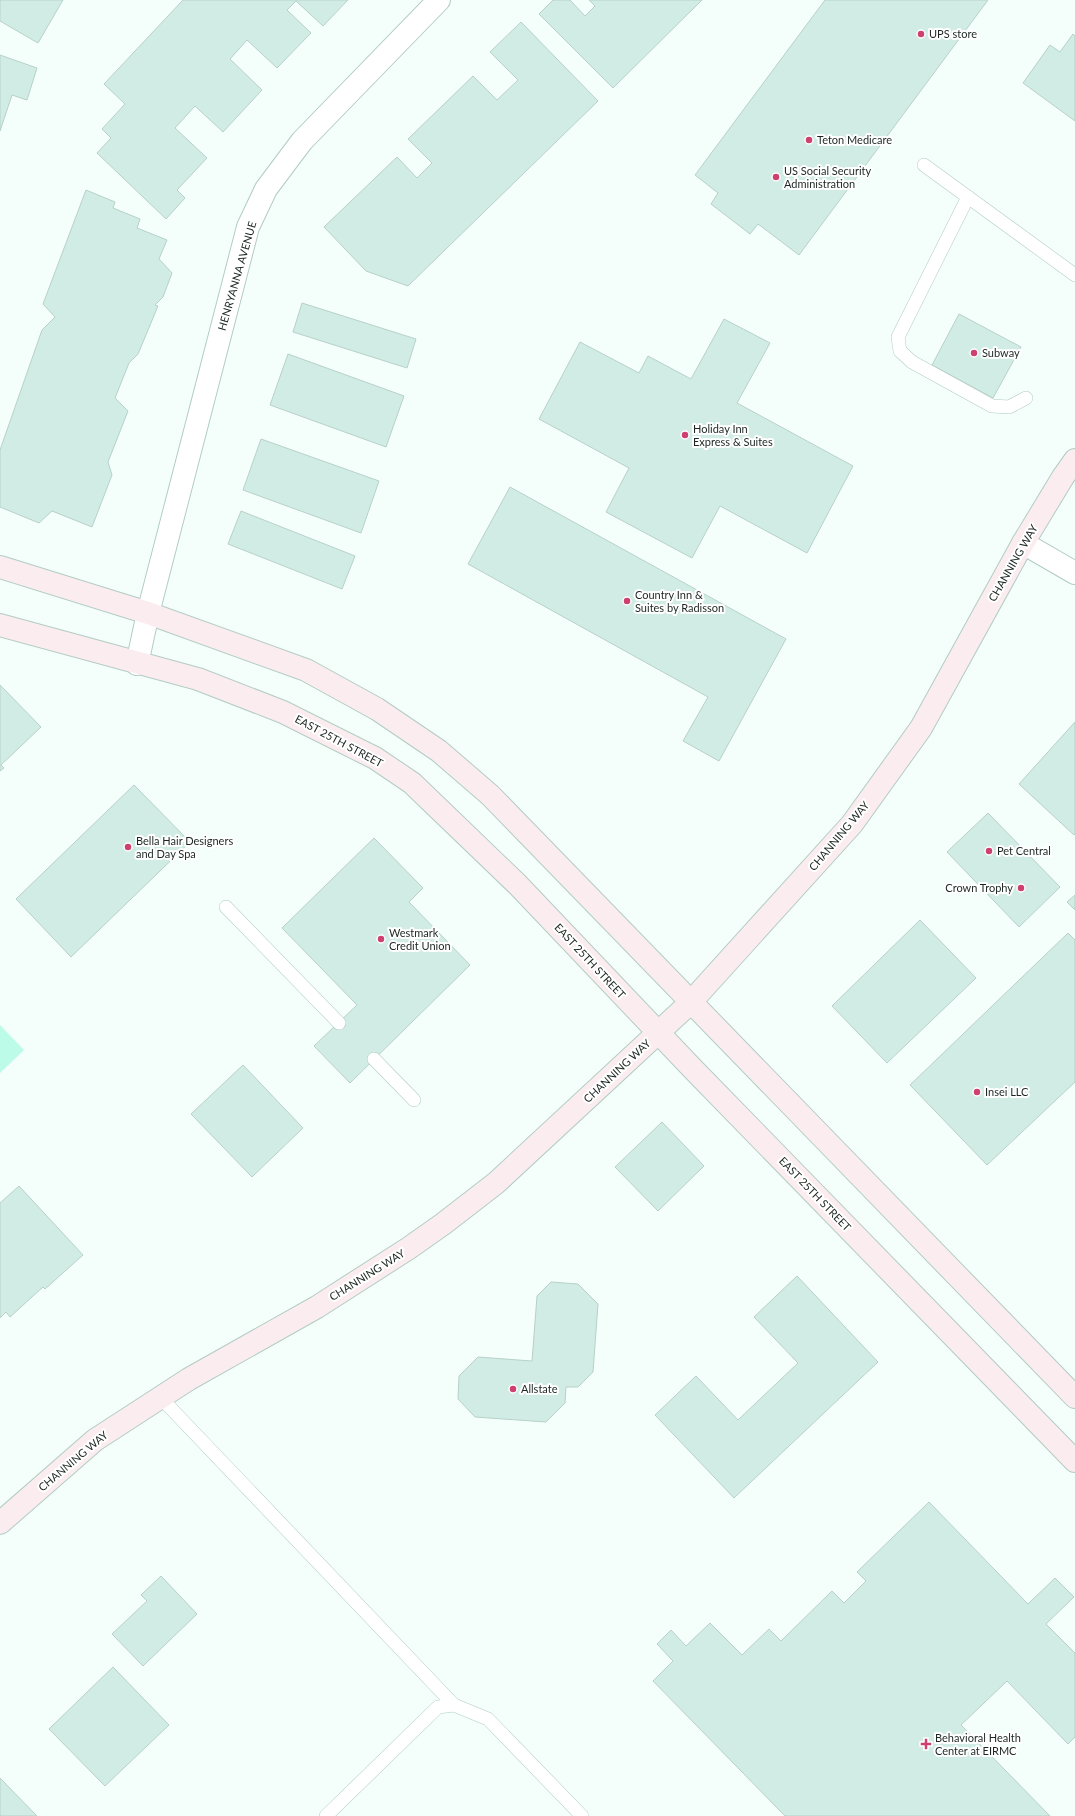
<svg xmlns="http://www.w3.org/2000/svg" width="1075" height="1816" font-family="Lato,sans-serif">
<rect width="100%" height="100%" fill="#f4fffb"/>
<path fill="#bdfbe9" d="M0 1025 24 1050 0 1073Z"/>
<g fill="#d1ece4" stroke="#b7d1c9">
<path d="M0 0H63L38 43 0 21Z"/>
<path d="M183 0H348L323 26 296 1 287 10 311 33 277 68 247 40 230 59 262 90 223 132 195 106 175 128 207 158 177 190 185 198 166 219 97 153 111 138 102 129 125 104 104 84Z"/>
<path d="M553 0H570L585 16 595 6 589 0H702L613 88 539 14Z"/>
<path d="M825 0H988L799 255 758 224 750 234 711 204 718 193 695 175Z"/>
<path d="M521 22 598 101 408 286 366 271 324 227 397 157 417 178 432 163 408 139 473 76 497 100 518 80 490 52Z"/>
<path d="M1073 34 1075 36V121L1023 83 1050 45 1060 52Z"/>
<path d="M0 55 37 68 27 100 12 95 0 131Z"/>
<path d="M86 190 115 202 113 208 140 219 137 228 167 240 159 259 172 273 163 297 155 305 158 306 138 354 129 363 115 398 128 411 108 462 112 475 92 527 52 511 39 523 0 507V450L42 330 55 317 43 304Z"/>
<path d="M302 303 416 339 407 368 293 332Z"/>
<path d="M959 314 1021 347 993 398 932 365Z"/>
<path d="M724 319 770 343 737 403 853 466 807 553 720 506 692 558 606 512 629 468 539 419 580 342 639 373 648 356 691 379Z"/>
<path d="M288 354 404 396 386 447 270 405Z"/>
<path d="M261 439 379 481 361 533 243 490Z"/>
<path d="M510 487 786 639 719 761 683 741 708 697 468 564Z"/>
<path d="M241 511 355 556 342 589 228 544Z"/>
<path d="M0 685 41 727 1 765 4 768 0 771Z"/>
<path d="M1075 722V834L1074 835 1019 784Z"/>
<path d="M134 785 190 842 71 957 16 899Z"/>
<path d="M988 813 1060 887 1019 927 947 852Z"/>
<path d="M374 838 423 888 409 902 470 965 350 1083 314 1046 357 1005 282 928Z"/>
<path d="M1075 895V910L1067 902Z"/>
<path d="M920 920 976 978 887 1063 832 1006Z"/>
<path d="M1068 933 1075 940V1082L987 1165 910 1085Z"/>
<path d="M243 1065 303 1128 252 1177 191 1114Z"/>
<path d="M662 1122 704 1166 658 1211 615 1167Z"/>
<path d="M19 1186 83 1255 45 1289 43 1287 10 1317 6 1312 0 1318V1203Z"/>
<path d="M797 1276 878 1362 734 1498 655 1415 696 1376 738 1420 798 1363 754 1317Z"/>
<path d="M551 1282 578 1284 598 1304 593 1372 578 1387H566L565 1403 546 1422 475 1417 458 1399 459 1376 478 1357 532 1361 537 1296Z"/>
<path d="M929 1502 1028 1604 1055 1578 1074 1597 1046 1624 1075 1653V1737L1068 1744 1007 1681 961 1725 1050 1816H785L653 1681 673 1661 657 1644 671 1630 686 1646 710 1623 742 1655 769 1629 781 1641 832 1591 844 1603 866 1581 857 1572Z"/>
<path d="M161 1576 197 1614 143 1666 112 1634 147 1601 141 1595Z"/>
<path d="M113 1667 169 1725 105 1786 49 1729Z"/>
<path d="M0 1778 37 1816H0Z"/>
</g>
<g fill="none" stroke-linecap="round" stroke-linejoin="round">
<defs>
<g id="lane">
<path d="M924 165 1075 275"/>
<path d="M968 197 898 337 900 351 912 362 992 406 1009 407 1026 398"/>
<path d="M226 907 339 1023"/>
<path d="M374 1059 414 1100"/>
<path d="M161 1398 454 1705"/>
<path d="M326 1816 438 1707 454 1705 488 1719 582 1816"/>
</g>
<g id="street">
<path d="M1023 543 1075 573"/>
<path d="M137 664 148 613 248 227 266 189 302 141 439 0"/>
</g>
<g id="secondary">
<path d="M0 567 148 613 306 670 377 709 439 751 490 795 1075 1397"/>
<path d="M0 625 198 679 283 712 375 758 412 783 518 885 692 1068 1075 1461"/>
<path d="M0 1523 95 1440 189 1379 317 1307 409 1248 443 1224 496 1183 690 1003 852 824 921 728 1023 543 1063 477 1075 460"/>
</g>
</defs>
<use href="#lane" stroke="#b2ccc4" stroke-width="14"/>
<use href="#street" stroke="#b2ccc4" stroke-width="24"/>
<use href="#secondary" stroke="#b2ccc4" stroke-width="24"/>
<use href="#lane" stroke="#fff" stroke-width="13"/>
<use href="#street" stroke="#fff" stroke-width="22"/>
<use href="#secondary" stroke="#fbecef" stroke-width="22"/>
</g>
<g fill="#ce416f" stroke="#fff" stroke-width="1.5">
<circle cx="921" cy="34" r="4"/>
<circle cx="809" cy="140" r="4"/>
<circle cx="776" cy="177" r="4"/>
<circle cx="974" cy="353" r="4"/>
<circle cx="685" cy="435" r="4"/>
<circle cx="627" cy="601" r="4"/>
<circle cx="128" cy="847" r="4"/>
<circle cx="989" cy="851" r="4"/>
<circle cx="1021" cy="888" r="4"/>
<circle cx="381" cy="939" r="4"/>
<circle cx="977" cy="1092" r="4"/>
<circle cx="513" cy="1389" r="4"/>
<path d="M924 1738h4v4h4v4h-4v4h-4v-4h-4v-4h4z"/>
</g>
<g text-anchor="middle" stroke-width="4" stroke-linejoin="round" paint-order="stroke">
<g font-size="11" fill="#1c2623" stroke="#fff" text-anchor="start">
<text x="929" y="38">UPS store</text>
<text x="817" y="144">Teton Medicare</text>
<text x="784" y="175">US Social Security<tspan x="784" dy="13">Administration</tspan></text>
<text x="982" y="357">Subway</text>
<text x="693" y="433">Holiday Inn<tspan x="693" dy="13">Express &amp; Suites</tspan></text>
<text x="635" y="599">Country Inn &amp;<tspan x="635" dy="13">Suites by Radisson</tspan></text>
<text x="136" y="845">Bella Hair Designers<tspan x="136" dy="13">and Day Spa</tspan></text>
<text x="997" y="855">Pet Central</text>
<text x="1013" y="892" text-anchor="end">Crown Trophy</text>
<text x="389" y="937">Westmark<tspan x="389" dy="13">Credit Union</tspan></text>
<text x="985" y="1096">Insei LLC</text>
<text x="521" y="1393">Allstate</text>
<text x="935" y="1742">Behavioral Health<tspan x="935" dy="13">Center at EIRMC</tspan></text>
</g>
<g font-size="11" fill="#1c2623" stroke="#fff">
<text transform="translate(237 276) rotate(-74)" y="4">HENRYANNA AVENUE</text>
<text transform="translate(1013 563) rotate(-60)" y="4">CHANNING WAY</text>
<text transform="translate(339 741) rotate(28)" y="4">EAST 25TH STREET</text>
<text transform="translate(839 836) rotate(-50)" y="4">CHANNING WAY</text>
<text transform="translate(590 961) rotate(47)" y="4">EAST 25TH STREET</text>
<text transform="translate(617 1071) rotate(-43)" y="4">CHANNING WAY</text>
<text transform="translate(815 1194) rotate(46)" y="4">EAST 25TH STREET</text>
<text transform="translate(367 1275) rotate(-32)" y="4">CHANNING WAY</text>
<text transform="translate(73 1461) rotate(-40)" y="4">CHANNING WAY</text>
</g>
</g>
</svg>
